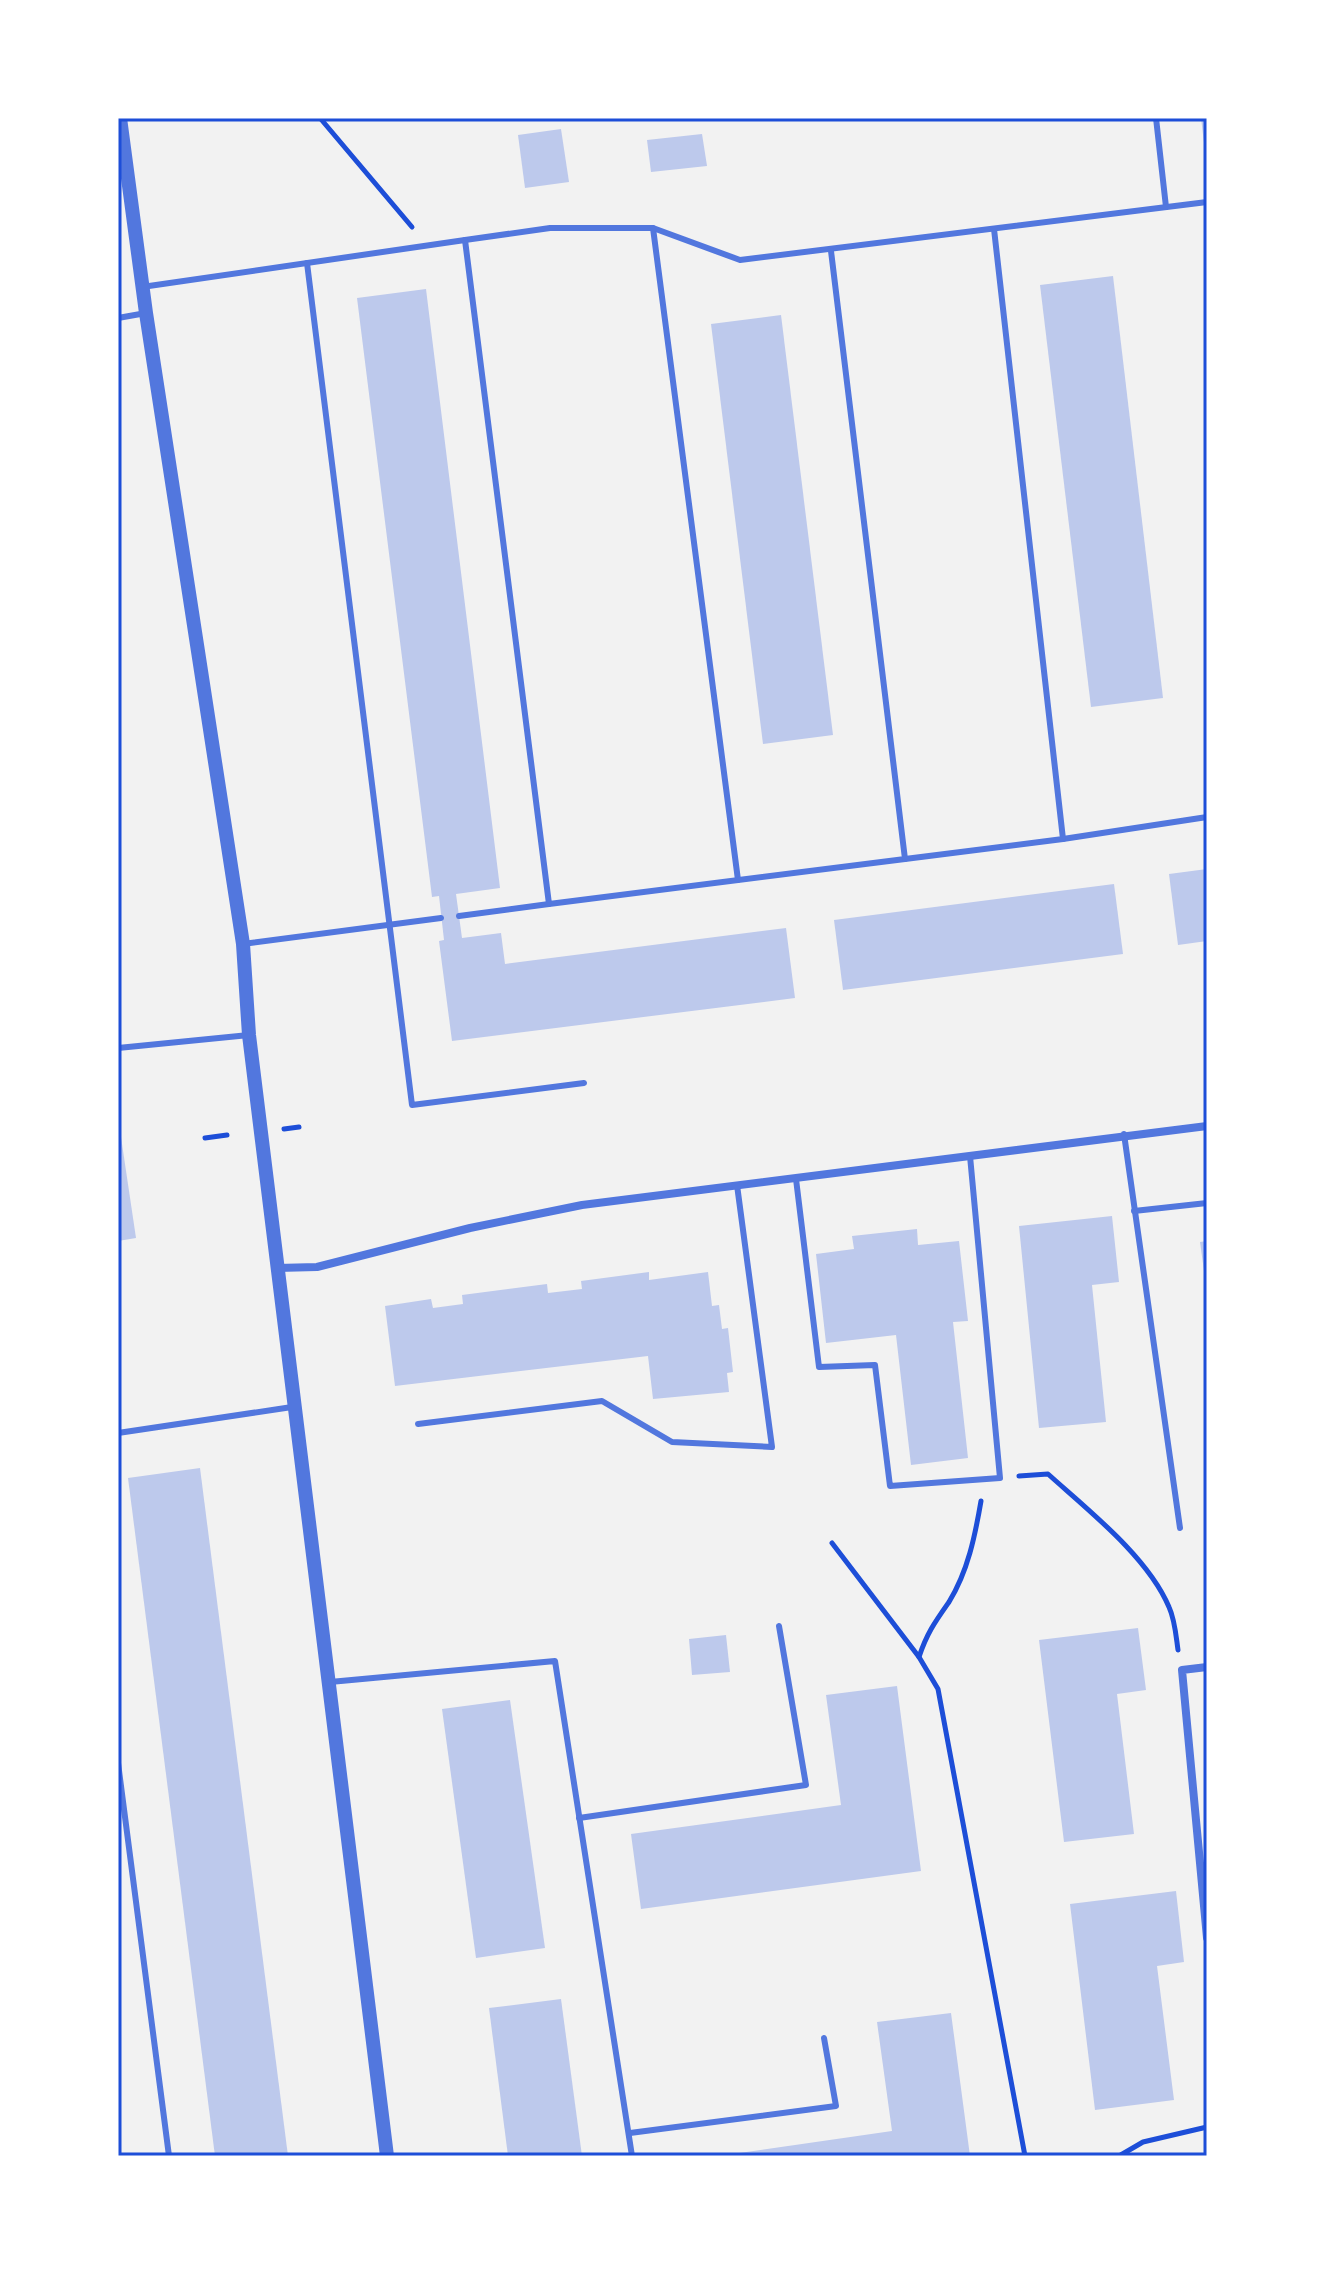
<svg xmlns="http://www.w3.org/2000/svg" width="1325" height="2274" font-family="'Alegreya Sans',sans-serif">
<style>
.building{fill:#bdc9ec}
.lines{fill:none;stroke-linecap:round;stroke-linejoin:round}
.path{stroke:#1d4ed8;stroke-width:5}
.service{stroke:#5277de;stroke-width:6}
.minor{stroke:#5277de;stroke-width:8}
.tertiary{stroke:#5277de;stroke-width:14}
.neatline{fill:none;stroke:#1d4ed8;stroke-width:3}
</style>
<rect width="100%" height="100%" fill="#f2f2f2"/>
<g class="building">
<polygon points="1201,118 1207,118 1207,151 1205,151"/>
<polygon points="561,129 569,182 525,188 518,135"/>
<polygon points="702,134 707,166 651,172 647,140"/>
<polygon points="1113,276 1163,698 1091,707 1040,285"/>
<polygon points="426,289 500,888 456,894 462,938 501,933 505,964 786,928 795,998 452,1041 439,941 444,940 439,896 432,897 357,298"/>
<polygon points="781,315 833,735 763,744 711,324"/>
<polygon points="1207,869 1207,941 1178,945 1169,874"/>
<polygon points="1114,884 1123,954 843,990 834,920"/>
<polygon points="118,1117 136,1238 118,1241"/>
<polygon points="1112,1216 1119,1282 1092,1285 1106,1422 1039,1428 1019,1226"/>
<polygon points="917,1229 918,1245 959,1241 968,1321 953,1322 968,1458 911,1465 896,1335 826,1343 816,1254 854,1249 852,1236"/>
<polygon points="1207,1241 1207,1278 1205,1278 1200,1242"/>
<polygon points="649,1272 649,1280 708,1272 712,1306 719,1305 722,1329 728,1328 733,1372 727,1373 729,1392 653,1399 648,1356 395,1386 385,1306 431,1299 433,1308 463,1304 462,1295 547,1284 548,1293 582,1289 581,1281"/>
<polygon points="200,1468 288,2156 215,2156 128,1478"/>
<polygon points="1138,1628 1146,1690 1117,1694 1134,1834 1064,1842 1039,1640"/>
<polygon points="726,1635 730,1672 692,1675 689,1639"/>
<polygon points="897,1686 921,1871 641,1909 631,1834 841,1805 826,1695"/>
<polygon points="510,1700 545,1948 476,1958 442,1709"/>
<polygon points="1176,1891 1184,1962 1157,1966 1174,2100 1095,2110 1070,1904"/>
<polygon points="561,1999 582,2156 508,2156 489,2008"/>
<polygon points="951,2013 970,2156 718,2156 892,2131 877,2022"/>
</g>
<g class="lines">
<g class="path">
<polyline points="320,118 412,227"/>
<polyline points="284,1129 299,1127"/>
<polyline points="205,1138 227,1135"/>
<path d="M1019,1476L1048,1474C1088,1510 1148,1557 1169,1607C1175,1620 1176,1636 1178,1650"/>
<polyline points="832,1543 919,1657 938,1689 1025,2156"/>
<path d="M919,1657C927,1633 935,1622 949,1602C968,1571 975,1536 981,1501"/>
<polyline points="1119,2156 1143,2142 1207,2127"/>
</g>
<g class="service">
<polyline points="1156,118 1166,207"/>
<polyline points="653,228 738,880"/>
<polyline points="465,240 550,228 653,228 740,260 1207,202"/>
<polyline points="307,263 412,1105 584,1083"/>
<polyline points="142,287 465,240 549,904 905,859 831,251"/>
<polyline points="118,318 146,313"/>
<polyline points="1063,839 1207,817"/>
<polyline points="905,859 1063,839 994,229"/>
<polyline points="459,916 549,904"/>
<polyline points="243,944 441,918"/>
<polyline points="118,1048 249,1035"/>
<polyline points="1124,1134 1180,1528"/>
<polyline points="796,1179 819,1367 875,1365 890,1486 1000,1478 970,1156"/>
<polyline points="1134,1211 1207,1203"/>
<polyline points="418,1424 602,1401 672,1442 772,1447 737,1185"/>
<polyline points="118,1433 292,1407"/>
<polyline points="330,1682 555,1661 632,2156"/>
<polyline points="118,1763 169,2156"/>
<polyline points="579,1818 806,1785 779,1626"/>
<polyline points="630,2133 836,2106 824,2038"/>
</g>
<g class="minor">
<polyline points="277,1268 317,1267 470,1228 582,1205 1207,1126"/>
<polyline points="1207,1667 1182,1670 1207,1938"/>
</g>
<polyline class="tertiary" points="120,118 146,313 243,944 249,1035 387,2156"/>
</g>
<rect width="1325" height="2274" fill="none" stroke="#ffffff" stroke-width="240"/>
<rect x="120" y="120" width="1085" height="2034" class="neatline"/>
</svg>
